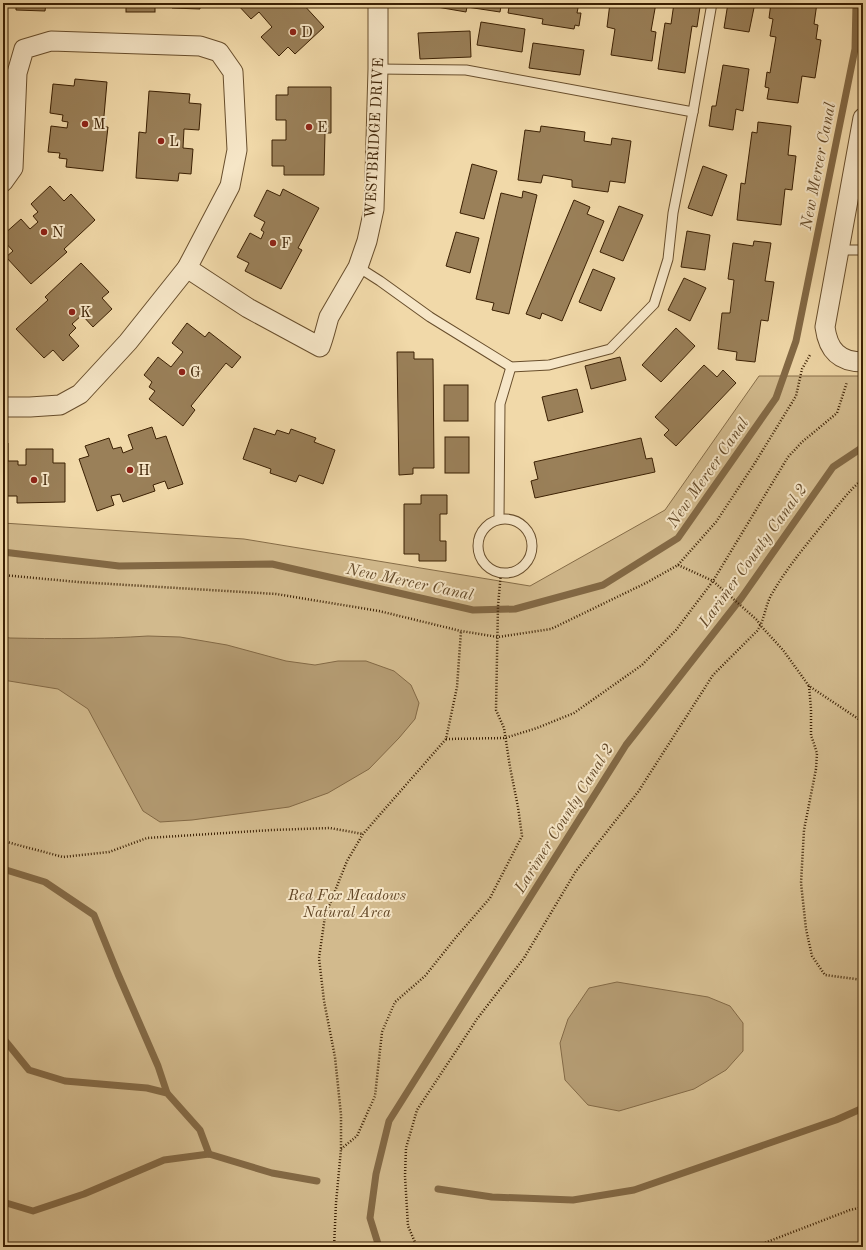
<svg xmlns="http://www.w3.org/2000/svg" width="866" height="1250" font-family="'Old Standard TT',serif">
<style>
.green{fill:#d2ba8d;stroke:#866d48}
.water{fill:#b39a71;stroke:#836945}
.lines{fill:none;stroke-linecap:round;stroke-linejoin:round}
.stream{stroke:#836945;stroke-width:7}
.building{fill:#9a8059;stroke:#3b2003}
.lane-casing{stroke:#684e2c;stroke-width:11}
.street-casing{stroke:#684e2c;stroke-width:21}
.path{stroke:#3b2003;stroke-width:2.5;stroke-dasharray:1 2;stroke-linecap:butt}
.lane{stroke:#f6e6c7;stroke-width:9}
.street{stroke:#f6e6c7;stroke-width:19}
.poi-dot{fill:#8f2418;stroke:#f6e6c7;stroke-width:1.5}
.labels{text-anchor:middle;stroke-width:4;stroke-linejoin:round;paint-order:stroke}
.poi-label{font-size:15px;fill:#3b2003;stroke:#f6e6c7;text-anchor:start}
.street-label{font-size:15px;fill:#3b2003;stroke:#f6e6c7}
.park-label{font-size:15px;font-style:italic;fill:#614626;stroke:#f6e6c7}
.water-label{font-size:16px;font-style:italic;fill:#654b2a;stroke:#f6e6c7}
</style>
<rect width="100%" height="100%" fill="#f1d9a9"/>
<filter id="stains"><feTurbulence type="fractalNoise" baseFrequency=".005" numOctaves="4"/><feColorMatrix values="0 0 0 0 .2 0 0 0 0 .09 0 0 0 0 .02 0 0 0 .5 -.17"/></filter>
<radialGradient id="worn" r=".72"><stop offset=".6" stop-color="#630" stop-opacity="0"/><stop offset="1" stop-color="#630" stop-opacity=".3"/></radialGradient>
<polygon class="green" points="759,376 863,376 863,1247 3,1247 3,523 244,539 530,586 665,510"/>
<g class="water">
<path d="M148,636L180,637L227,645L286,661L315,665L338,661H366L394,671L411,685L419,703L415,719L399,738L369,769L328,793L289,807L192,820L160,822L143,811L88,709L58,689L3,680V637L10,638C56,639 102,639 148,636Z"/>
<polygon points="617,982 708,997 730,1006 743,1023 743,1051 726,1070 694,1089 619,1111 588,1105 565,1080 560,1043 568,1019 589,988"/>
</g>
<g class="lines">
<g class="stream">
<polyline points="3,552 119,566 272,564 473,610 515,609 603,585 678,538 776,398 796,341 855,49 856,3"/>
<polyline points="3,869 45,882 94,915 118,974 158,1066 167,1093"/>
<polyline points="3,1038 29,1070 65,1081 147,1088 167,1093 200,1130 209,1154"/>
<polyline points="438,1189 492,1197 573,1200 634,1190 836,1120 863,1108"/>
<polyline points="3,1202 33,1211 84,1194 164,1160 209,1154 272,1173 317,1181"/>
<polyline points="379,1247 370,1218 376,1174 389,1121 626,745 742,597 833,467 863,447"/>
<polyline points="859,1247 863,1245"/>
</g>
</g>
<g class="building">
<polygon points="16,3 46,3 45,11 16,10"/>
<polygon points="62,3 90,3 90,7 62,6"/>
<rect x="126" y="3" width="29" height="9"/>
<polygon points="173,3 200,3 200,9 172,8"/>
<polygon points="236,3 302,3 324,27 295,54 288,47 279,56 261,37 272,27 259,12 251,19"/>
<polygon points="437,3 579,3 577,13 581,13 579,26 575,25 574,29 542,24 543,19 508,13 509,7 501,6 500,12 467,7 466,12 437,7"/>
<polygon points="610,3 656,3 651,31 656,32 652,61 611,55 615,29 607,27"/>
<polygon points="674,3 700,7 697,27 692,26 685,73 658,69 665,23 671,24"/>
<polygon points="728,3 755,3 749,32 724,28"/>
<polygon points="771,3 817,3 814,24 818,25 816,39 821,40 815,78 802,76 798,103 767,99 769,88 765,87 767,72 770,73 776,37 770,36 773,19 769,18"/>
<polygon points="481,22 525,29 522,52 477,45"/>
<polygon points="470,31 471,57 420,59 418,33"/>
<polygon points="533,43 584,50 580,75 529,68"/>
<polygon points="723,65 749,69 743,111 736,109 733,130 709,126 712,106 716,106"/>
<polygon points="75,79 107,82 103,127 108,127 103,171 66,167 67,159 59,158 60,153 48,152 51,126 67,128 68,122 62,121 63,115 50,113 53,84 74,86"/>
<polygon points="288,87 331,87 331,133 325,133 324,175 284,175 284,166 272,166 272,140 286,140 286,120 276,120 276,95 288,95"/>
<polygon points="149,91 190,94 189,103 201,104 199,130 184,129 183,148 193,149 191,174 179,173 178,181 136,178 139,132 146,133"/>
<polygon points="758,122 791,126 788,155 796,156 792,190 785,189 781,225 737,220 741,183 745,184 752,132 757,133"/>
<polygon points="541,126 585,132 584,141 611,145 612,138 631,141 625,183 610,181 608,192 572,187 572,180 543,175 541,183 518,180 525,130 540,132"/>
<polygon points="472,164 497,171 484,219 460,213"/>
<polygon points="703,166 727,175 712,216 688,208"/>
<polygon points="50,186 64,201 71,194 95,220 64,249 67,252 31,284 6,257 13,251 3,240 3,235 21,219 30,229 38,222 33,216 38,212 31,204"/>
<polygon points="283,189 319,208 298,248 302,250 281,289 245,271 249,263 237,257 250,233 261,239 264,232 261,230 265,222 254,216 267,190 280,196"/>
<polygon points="523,191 537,195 509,314 492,310 494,303 476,299 501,193 522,198"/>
<polygon points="574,200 590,207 587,214 604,221 562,321 542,313 540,319 526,314"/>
<polygon points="619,206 643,215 623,261 600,252"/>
<polygon points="687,231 710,235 705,270 681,267"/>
<polygon points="456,232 479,238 470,273 446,266"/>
<polygon points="754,241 771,243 765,281 774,282 768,321 761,320 755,362 736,360 737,352 718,349 722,313 730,313 734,280 728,279 733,243 753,246"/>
<polygon points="81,263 109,292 102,298 112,309 93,327 82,315 72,324 76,328 69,335 79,346 63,361 53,350 44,358 16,329 48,300 45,297"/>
<polygon points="593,269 615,278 601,311 579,302"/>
<polygon points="684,278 706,288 690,321 668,310"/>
<polygon points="187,323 205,337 209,332 241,357 232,368 226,363 191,406 195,410 183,426 149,399 155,391 149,387 152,382 144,375 158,357 171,367 183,352 172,343"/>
<polygon points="676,328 695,346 661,382 642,365"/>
<polygon points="397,352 414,352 414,359 433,359 434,468 413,468 413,474 399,475"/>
<polygon points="620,357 626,380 591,389 585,366"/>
<polygon points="704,365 717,377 723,370 736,383 676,446 664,435 669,430 655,417"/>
<rect x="444" y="385" width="24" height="36"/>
<polygon points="577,389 583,412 548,421 542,397"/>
<polygon points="152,427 156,439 166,436 183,484 168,489 165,481 153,485 155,491 123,502 120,494 111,496 114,505 97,511 79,459 89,456 85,446 109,438 113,449 121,447 123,453 133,449 128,435"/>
<polygon points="254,428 275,435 277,430 289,434 291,429 316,438 314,442 335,450 323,484 299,475 296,482 270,473 271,469 243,459"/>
<rect x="445" y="437" width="24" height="36"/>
<polygon points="641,438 646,459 652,458 655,472 535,498 531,481 538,479 534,462"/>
<polygon points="3,443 8,443 8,461 18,461 18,465 26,465 26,449 53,449 53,463 65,463 65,502 17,503 17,496 3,496"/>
<polygon points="421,495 447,495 447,514 440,514 440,541 446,541 446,561 419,561 419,554 404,554 404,504 421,504"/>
</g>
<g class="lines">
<g class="lane-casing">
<g id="lane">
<polyline points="378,69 466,70 693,112"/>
<polyline points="839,250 863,250"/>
<polyline points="358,267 380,281 430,317 511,367 549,365 610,349 654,304 668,259 673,213 693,112 712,3"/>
<polyline points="499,519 500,404 511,367"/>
<circle cx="505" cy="546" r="27"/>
</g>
</g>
<g class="street-casing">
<g id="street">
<path d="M863,118L825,327C828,350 839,362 863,362"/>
<polyline points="3,182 13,168 17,73 24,49 51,41 200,46 219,52 233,72 237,150 230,186 187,268 128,342 80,394 60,405 30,407 3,407"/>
<path d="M187,268L248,308L320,347C324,337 326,327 329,317L358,267L367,241L374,209L378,69V3"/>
</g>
</g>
<g class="path">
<polyline points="678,565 713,581 757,620 761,626 783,650 809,686 863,722"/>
<polyline points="3,575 78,582 276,594 379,611 461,631 498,637 551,629 646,583 678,565 716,522 753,466 796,396 802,369 810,355"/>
<polyline points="809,686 811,709 811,735 817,753 816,769 804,830 801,883 806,929 812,956 825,975 863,980"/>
<polyline points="446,739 505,738 537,728 574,713 642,665 676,630 713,581 788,457 802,442 837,413 847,382"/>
<polyline points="3,841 63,857 109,852 147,838 272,830 330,828 363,834"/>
<polyline points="341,1149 357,1136 375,1096 382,1032 395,1002 425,976 457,936 490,898 522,836 518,807 510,767 504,728 496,710 498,606 501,572"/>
<polyline points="334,1247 336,1203 341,1149 341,1115 335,1057 324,1001 319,958 325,916 347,861 363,834 446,739 457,687 461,631"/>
<path d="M417,1247L408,1226L405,1176L406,1148L417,1110L477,1019L524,958L576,871L638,792L713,675L757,631C765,620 765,604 773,592C788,566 808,543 826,520C838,506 849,490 863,479"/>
<polyline points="754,1247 850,1210 863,1207"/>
</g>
<use href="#lane" class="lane"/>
<use href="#street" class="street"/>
</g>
<g class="poi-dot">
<circle cx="293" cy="32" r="4"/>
<circle cx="85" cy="124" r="4"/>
<circle cx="309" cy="127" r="4"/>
<circle cx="161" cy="141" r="4"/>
<circle cx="44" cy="232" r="4"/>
<circle cx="273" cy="243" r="4"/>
<circle cx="72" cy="312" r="4"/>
<circle cx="182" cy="372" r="4"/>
<circle cx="130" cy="470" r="4"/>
<circle cx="34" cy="480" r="4"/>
</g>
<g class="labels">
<g class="poi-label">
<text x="301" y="37">D</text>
<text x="93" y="129">M</text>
<text x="317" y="132">E</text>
<text x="169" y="146">L</text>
<text x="52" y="237">N</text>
<text x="281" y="248">F</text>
<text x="80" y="317">K</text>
<text x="190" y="377">G</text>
<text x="138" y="475">H</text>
<text x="42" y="485">I</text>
</g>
<g class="street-label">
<text transform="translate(374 138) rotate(-87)" y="5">WESTBRIDGE DRIVE</text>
</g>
<g class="park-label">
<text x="347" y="900">Red Fox Meadows<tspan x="347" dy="17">Natural Area</tspan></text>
</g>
<g class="water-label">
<text transform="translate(817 166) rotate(-79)" y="6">New Mercer Canal</text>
<text transform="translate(707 472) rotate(-55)" y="6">New Mercer Canal</text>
<text transform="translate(752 555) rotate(-54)" y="6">Larimer County Canal 2</text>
<text transform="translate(410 581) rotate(12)" y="6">New Mercer Canal</text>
<text transform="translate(563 818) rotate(-58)" y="6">Larimer County Canal 2</text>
</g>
</g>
<rect width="866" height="1250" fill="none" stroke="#f1d9a9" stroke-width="16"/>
<rect x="4" y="4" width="858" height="1242" fill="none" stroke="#3b2003" stroke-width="2"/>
<rect x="8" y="8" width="850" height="1234" fill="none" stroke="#3b2003"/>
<rect width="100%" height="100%" filter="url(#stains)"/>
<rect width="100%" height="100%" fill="url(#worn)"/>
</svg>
